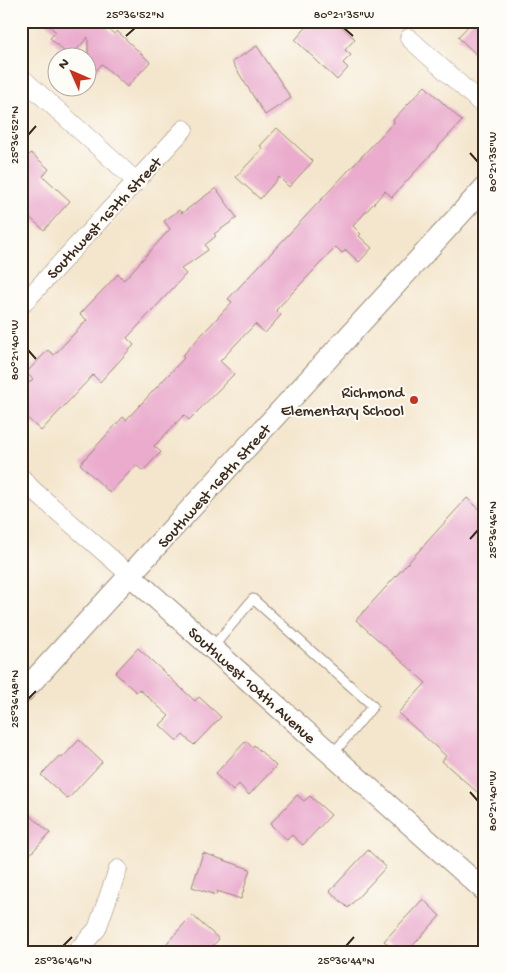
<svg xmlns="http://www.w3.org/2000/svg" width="506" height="973" font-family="'Gochi Hand',sans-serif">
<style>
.building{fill:#eaabcd}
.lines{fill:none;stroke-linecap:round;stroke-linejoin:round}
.service-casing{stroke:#988876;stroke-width:11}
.minor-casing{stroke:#988876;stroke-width:19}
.tertiary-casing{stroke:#988876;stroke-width:23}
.service{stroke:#fff;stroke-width:9}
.minor{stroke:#fff;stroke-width:18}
.tertiary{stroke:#fff;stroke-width:21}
.ticks{fill:none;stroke:#3b2a1e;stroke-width:2}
.poi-dot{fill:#c8321e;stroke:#fdfcf7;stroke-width:2}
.labels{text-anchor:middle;stroke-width:4;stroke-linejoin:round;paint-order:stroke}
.street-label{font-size:16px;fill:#3b2a1e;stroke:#fdfcf7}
.poi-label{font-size:16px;fill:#3b2a1e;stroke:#fdfcf7;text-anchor:end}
.neatline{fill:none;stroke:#3b2a1e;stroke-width:2}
.ticks-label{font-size:12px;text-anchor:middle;fill:#3b2a1e}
</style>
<rect width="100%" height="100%" fill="#fdfcf7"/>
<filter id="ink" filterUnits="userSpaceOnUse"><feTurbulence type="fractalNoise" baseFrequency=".02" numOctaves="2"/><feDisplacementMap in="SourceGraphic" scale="10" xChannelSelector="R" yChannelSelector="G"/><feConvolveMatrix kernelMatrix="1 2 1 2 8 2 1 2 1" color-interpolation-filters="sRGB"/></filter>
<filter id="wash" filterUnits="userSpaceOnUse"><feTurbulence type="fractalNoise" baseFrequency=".0096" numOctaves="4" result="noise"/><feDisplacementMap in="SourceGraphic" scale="20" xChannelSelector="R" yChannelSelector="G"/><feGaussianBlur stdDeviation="1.12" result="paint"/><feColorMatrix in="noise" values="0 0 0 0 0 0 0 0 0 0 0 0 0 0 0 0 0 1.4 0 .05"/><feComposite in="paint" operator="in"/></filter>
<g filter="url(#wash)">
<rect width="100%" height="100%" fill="#f4e6cd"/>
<g id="blocks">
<g class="building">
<polygon points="44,21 102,21 101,22 114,34 117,31 150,62 127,87 102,64 88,79 88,37 70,57 50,38 56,32"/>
<polygon points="312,21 336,21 355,39 345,50 351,55 343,63 348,68 337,80 295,40"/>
<polygon points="473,21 485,21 485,63 458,37"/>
<polygon points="257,46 291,98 265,115 232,62"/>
<polygon points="425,86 462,121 392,197 385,191 353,226 361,234 359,236 372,248 359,262 346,250 342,253 336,247 276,310 281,315 265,333 255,324 220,361 234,374 189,420 184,415 154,446 161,452 143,471 136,465 110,493 80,464 123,417 126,420 184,358 182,356 232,302 228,299 394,122 393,120"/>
<polygon points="277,128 313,161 289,187 279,177 260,199 236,177 263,148 260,146"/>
<polygon points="31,153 49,169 43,176 70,201 44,230 21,210 21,164"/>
<polygon points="216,188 237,218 214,234 216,236 205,245 208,250 181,269 186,274 127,338 134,345 100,382 93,375 41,431 21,412 21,391 33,379 26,373 48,350 54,355 87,320 80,314 98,295 118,274 124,280 170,229 164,221 179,210 182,213"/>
<polygon points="467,498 485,514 485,799 442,761 446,756 398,713 426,683 356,620"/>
<polygon points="138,648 195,701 199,697 221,717 194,745 183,735 177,741 160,725 169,716 139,689 136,692 115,673"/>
<polygon points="79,740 102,762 68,799 41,775 59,756 62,758"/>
<polygon points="246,741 252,747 254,745 276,766 249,795 239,784 233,791 215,774"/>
<polygon points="297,795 304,801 310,796 331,815 303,845 292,835 287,840 270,824"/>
<polygon points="21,807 50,833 21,864"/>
<polygon points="368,850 386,867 348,908 330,891"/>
<polygon points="203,853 250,869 241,899 217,891 216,895 192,887"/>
<polygon points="423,899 440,916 407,952 396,952 384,941"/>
<polygon points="192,915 219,939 207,952 159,952"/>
</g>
</g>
</g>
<g filter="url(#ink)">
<use href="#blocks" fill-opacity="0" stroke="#988876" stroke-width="1"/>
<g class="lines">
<g class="service-casing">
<polyline id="service" points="212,648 253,599 373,706 332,755"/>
</g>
<g class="minor-casing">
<g id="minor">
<polyline points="409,38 485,107"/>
<polyline points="21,77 137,182"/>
<polyline points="21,306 184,129"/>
<polyline points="21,477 33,490 130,575"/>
<polyline points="76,952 97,929 118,869"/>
</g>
</g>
<g class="tertiary-casing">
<g id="tertiary">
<polyline points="130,575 485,891"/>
<polyline points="21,694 485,187"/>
</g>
</g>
<use href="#service" class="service"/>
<use href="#minor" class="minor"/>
<use href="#tertiary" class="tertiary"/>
</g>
</g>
<path class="ticks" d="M344,28L353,36M126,36L135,28M28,135L36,126M470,153L478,162M28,350L36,359M470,539L478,530M28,699L36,691M470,792L478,801M63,946L72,937M346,946L354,937"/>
<circle class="poi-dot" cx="414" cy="400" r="5"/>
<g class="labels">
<g class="street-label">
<text transform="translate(103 217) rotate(-47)" y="6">Southwest 167th Street</text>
<text transform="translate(213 485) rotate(-48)" y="6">Southwest 168th Street</text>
<text transform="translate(253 684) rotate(42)" y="6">Southwest 104th Avenue</text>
</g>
<g class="poi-label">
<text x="404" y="397">Richmond<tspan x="404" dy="18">Elementary School</tspan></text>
</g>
</g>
<rect width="506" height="973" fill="none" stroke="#fdfcf7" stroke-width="55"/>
<g transform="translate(72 72) rotate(315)"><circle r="24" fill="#fdfcf7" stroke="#afa8a0"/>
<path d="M0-4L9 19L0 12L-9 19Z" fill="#c8321e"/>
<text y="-8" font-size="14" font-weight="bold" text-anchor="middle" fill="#3b2a1e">N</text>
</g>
<rect x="28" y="28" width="450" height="918" class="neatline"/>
<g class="ticks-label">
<text x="135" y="18">25°36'52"N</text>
<text x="344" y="18">80°21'35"W</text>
<text transform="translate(14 135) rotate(-90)" y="4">25°36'52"N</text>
<text transform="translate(492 162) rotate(-90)" y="4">80°21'35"W</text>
<text transform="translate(14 350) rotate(-90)" y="4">80°21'40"W</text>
<text transform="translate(492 530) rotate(-90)" y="4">25°36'46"N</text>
<text transform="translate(14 699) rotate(-90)" y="4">25°36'48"N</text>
<text transform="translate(492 801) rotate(-90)" y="4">80°21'40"W</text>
<text x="63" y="964">25°36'46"N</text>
<text x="346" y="964">25°36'44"N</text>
</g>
</svg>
